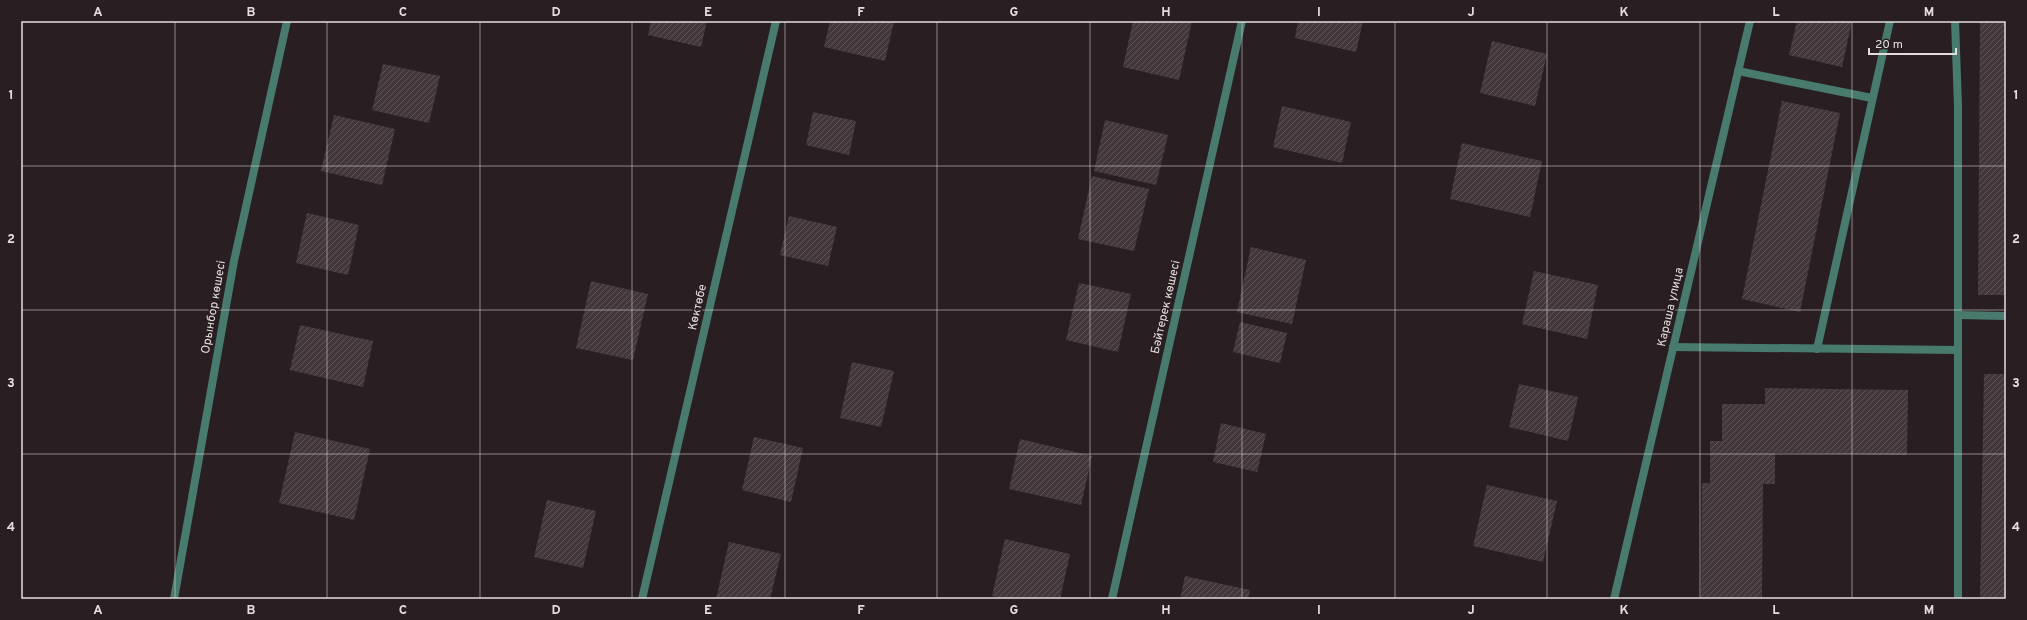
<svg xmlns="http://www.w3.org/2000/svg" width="2027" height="620" font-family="Overpass,sans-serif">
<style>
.building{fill:url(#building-hatch)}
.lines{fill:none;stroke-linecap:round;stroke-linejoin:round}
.service{stroke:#487a6e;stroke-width:8}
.minor{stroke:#487a6e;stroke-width:8}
.grid{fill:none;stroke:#e4dddf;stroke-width:1;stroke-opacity:0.55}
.labels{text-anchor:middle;stroke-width:3.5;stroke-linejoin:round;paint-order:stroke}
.street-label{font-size:12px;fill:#e4dddf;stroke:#291f22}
.neatline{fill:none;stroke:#e4dddf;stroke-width:1.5}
.grid-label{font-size:13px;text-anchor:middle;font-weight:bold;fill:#e4dddf}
</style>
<defs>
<pattern id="building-hatch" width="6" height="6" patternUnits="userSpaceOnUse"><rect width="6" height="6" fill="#43373b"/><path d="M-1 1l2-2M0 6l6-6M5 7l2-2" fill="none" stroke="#5e5457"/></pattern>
</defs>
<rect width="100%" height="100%" fill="#291f22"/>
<g class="building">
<polygon points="651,21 707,21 701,47 648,35"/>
<polygon points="830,21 894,21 885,61 824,47"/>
<polygon points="1133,21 1192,21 1179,80 1123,67"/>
<polygon points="1298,21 1363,21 1356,52 1295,38"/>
<polygon points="1797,21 1852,21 1842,67 1789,55"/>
<polygon points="1980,21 2006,21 2006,295 1978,295"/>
<polygon points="1492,41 1547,54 1535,106 1480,93"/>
<polygon points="383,64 440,76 429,123 372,110"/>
<polygon points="1782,101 1840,113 1800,312 1742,299"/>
<polygon points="1282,106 1351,122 1342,163 1273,147"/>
<polygon points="813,112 856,121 849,155 806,145"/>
<polygon points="334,115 395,129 382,185 321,171"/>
<polygon points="1105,120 1168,135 1156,185 1094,171"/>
<polygon points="1462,143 1542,161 1530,217 1450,199"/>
<polygon points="1092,176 1149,189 1134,251 1078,239"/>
<polygon points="307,213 359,225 348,275 296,263"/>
<polygon points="789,216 837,227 828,266 780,255"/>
<polygon points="1251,247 1306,260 1292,324 1237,312"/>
<polygon points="1534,271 1598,285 1587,339 1522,324"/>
<polygon points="591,281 648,294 633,360 576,348"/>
<polygon points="1079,283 1131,294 1118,352 1066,340"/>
<polygon points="1240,322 1287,333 1280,363 1233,352"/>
<polygon points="300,325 373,341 363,387 290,370"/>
<polygon points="852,362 894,371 881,427 840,418"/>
<polygon points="1984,374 2006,374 2006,599 1980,599"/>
<polygon points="1519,384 1578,397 1568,441 1509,427"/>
<polygon points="1765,388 1908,390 1907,455 1775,453 1775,484 1763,484 1762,599 1701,599 1702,483 1710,483 1710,441 1722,441 1722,404 1765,404"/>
<polygon points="1221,423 1266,434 1257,472 1213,462"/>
<polygon points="295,432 370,449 354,520 279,503"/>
<polygon points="754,437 803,448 791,502 742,490"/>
<polygon points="1020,439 1092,456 1081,505 1009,489"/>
<polygon points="1487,485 1557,501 1543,562 1473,546"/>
<polygon points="547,500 596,511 583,568 534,557"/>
<polygon points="1005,539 1070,554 1060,599 1005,599 992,596"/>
<polygon points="729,542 781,554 770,599 716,599"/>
<polygon points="1185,576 1250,590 1248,599 1180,599"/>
</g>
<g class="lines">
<g class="service">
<polyline points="1955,21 1958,106 1958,599"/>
<polyline points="1738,71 1872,98"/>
<polyline points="1958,315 2006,316"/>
<polyline points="1673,347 1958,350"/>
<polyline points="1817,349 1890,21"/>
</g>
<g class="minor">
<polyline points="174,599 234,261 287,21"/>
<polyline points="642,599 776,21"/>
<polyline points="1112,599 1242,21"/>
<polyline points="1614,599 1750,21"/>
</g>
</g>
<path class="grid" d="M175,21V599M327,21V599M480,21V599M632,21V599M785,21V599M937,21V599M1090,21V599M1242,21V599M1395,21V599M1547,21V599M1700,21V599M1852,21V599M21,166H2006M21,310H2006M21,454H2006"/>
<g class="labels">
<g class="street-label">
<text transform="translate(213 307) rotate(-80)" y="4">Орынбор көшесі</text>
<text transform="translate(697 307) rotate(-77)" y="4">Көктөбе</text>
<text transform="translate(1165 307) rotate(-77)" y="4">Бәйтерек көшесі</text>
<text transform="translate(1670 307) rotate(-77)" y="4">Караша улица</text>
</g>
</g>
<rect width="2027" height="620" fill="none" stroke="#291f22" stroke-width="44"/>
<path d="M1869 48v6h87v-6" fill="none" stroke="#e4dddf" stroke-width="2"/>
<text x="1875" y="48" font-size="12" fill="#e4dddf" stroke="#291f22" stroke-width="3" paint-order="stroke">20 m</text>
<rect x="22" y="22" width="1983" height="576" class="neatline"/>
<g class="grid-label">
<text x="98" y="16">A</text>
<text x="251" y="16">B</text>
<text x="403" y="16">C</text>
<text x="556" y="16">D</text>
<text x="708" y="16">E</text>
<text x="861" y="16">F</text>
<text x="1014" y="16">G</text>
<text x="1166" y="16">H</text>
<text x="1319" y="16">I</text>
<text x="1471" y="16">J</text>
<text x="1624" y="16">K</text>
<text x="1776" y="16">L</text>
<text x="1929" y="16">M</text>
<text x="11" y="99">1</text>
<text x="2016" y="99">1</text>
<text x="11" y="243">2</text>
<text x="2016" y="243">2</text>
<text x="11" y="387">3</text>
<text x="2016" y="387">3</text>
<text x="11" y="531">4</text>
<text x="2016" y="531">4</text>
<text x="98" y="614">A</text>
<text x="251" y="614">B</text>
<text x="403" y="614">C</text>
<text x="556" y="614">D</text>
<text x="708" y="614">E</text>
<text x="861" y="614">F</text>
<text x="1014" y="614">G</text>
<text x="1166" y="614">H</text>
<text x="1319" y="614">I</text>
<text x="1471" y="614">J</text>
<text x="1624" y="614">K</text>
<text x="1776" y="614">L</text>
<text x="1929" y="614">M</text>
</g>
</svg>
